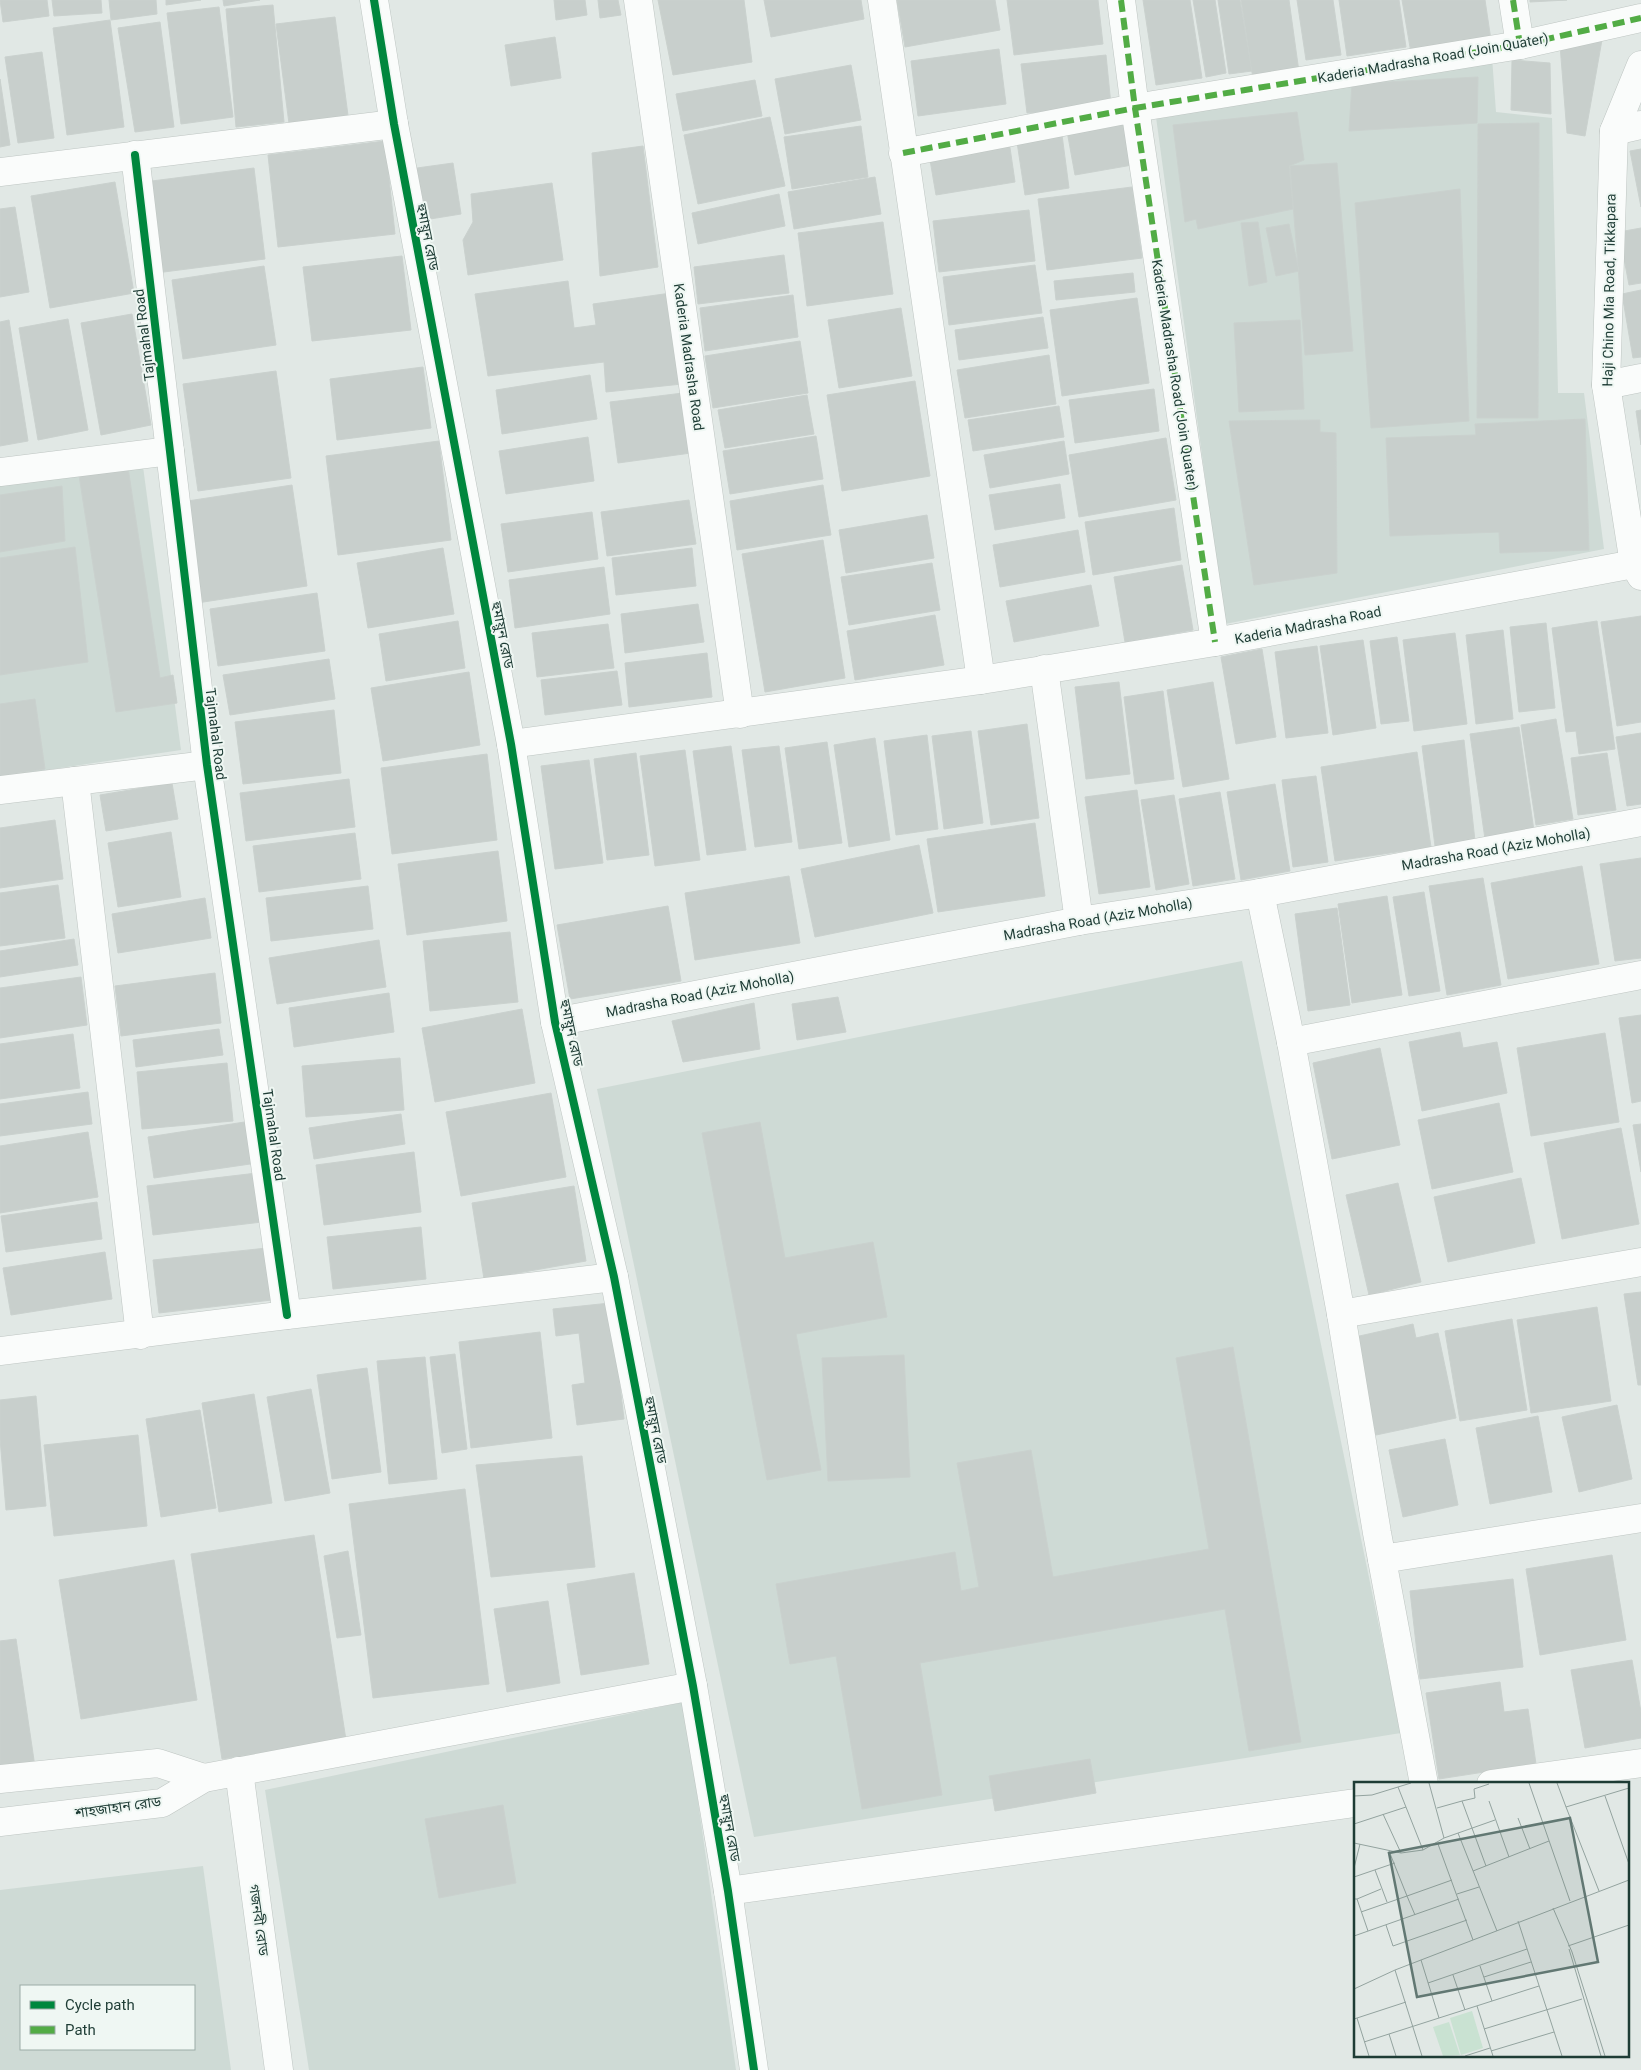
<svg xmlns="http://www.w3.org/2000/svg" width="1641" height="2070" font-family="Roboto,'Noto Sans Bengali',sans-serif">
<style>
.built{fill:#cedad5;fill-rule:evenodd}
.building{fill:#c8cfcc;stroke:#cad1ce}
.lines{fill:none;stroke-linecap:round;stroke-linejoin:round}
.minor-casing{stroke:#bec5c2;stroke-width:29}
.minor{stroke:#fafcfb;stroke-width:28}
.quiet{stroke:#52ac45;stroke-width:6;stroke-dasharray:12 6;stroke-linecap:butt}
.cycleway-casing{stroke:#eff7f3;stroke-width:11}
.cycleway{stroke:#00873e;stroke-width:8}
.labels{text-anchor:middle;stroke-width:4;stroke-linejoin:round;paint-order:stroke}
.street-label{font-size:14px;fill:#1e3c35;stroke:#eff7f3}
.inset-road{fill:none;stroke:#93a39f;stroke-width:1}
.view{fill:#627873;fill-opacity:0.15;stroke:#627873;stroke-width:2.5}
.inset-edge{fill:none;stroke:#1e3c35;stroke-width:2.5}
</style>
<rect width="100%" height="100%" fill="#e1e8e5"/>
<g class="built">
<polygon points="1492,57 1496,112 1552,118 1558,393 1584,393 1604,549 1225,624 1156,117"/>
<polygon points="142,459 181,750 0,777 0,483"/>
<polygon points="1242,961 1401,1733 754,1837 597,1089"/>
<polygon points="684,1702 736,2070 309,2070 265,1790"/>
<path d="M203,1866L231,2070H0V1890ZM21,1986H194V2049H21Z"/>
</g>
<g class="building">
<polygon points="0,0 47,0 49,16 3,22"/>
<polygon points="52,0 101,0 102,13 54,16"/>
<polygon points="109,0 156,0 157,14 111,20"/>
<polygon points="166,0 201,0 166,5"/>
<polygon points="223,0 260,0 224,6"/>
<polygon points="554,0 585,0 587,15 556,20"/>
<polygon points="598,0 618,0 621,15 600,18"/>
<polygon points="658,0 744,0 752,62 673,75"/>
<polygon points="764,0 861,0 864,19 771,37"/>
<polygon points="897,0 995,0 1000,30 905,47"/>
<polygon points="1007,0 1098,0 1103,44 1014,55"/>
<polygon points="1143,0 1190,0 1202,78 1156,85"/>
<polygon points="1193,0 1215,0 1226,73 1206,77"/>
<polygon points="1218,0 1240,0 1252,71 1229,74"/>
<polygon points="1241,0 1289,0 1299,72 1253,79"/>
<polygon points="1297,0 1333,0 1341,55 1306,60"/>
<polygon points="1339,0 1399,0 1406,47 1347,56"/>
<polygon points="1402,0 1485,0 1491,40 1411,53"/>
<polygon points="1530,0 1567,0 1530,2"/>
<polygon points="273,5 284,122 236,127 226,9"/>
<polygon points="219,7 233,117 181,124 167,13"/>
<polygon points="335,17 349,123 290,131 276,24"/>
<polygon points="110,20 124,127 67,135 53,28"/>
<polygon points="160,22 174,127 135,132 118,28"/>
<polygon points="1603,34 1585,136 1567,133 1560,45"/>
<polygon points="555,37 561,78 511,86 505,45"/>
<polygon points="999,49 1006,104 918,116 911,61"/>
<polygon points="42,52 54,138 18,143 5,57"/>
<polygon points="1106,55 1111,105 1027,113 1021,64"/>
<polygon points="1512,60 1550,63 1551,114 1511,110"/>
<polygon points="851,65 861,120 785,134 775,79"/>
<polygon points="1478,77 1477,123 1349,131 1352,84"/>
<polygon points="0,79 10,145 0,147"/>
<polygon points="755,80 762,116 683,131 676,94"/>
<polygon points="1297,112 1304,160 1289,166 1293,209 1198,229 1196,219 1185,222 1173,125"/>
<polygon points="770,117 785,186 698,204 684,135"/>
<polygon points="1130,119 1138,164 1075,175 1067,131"/>
<polygon points="1539,123 1538,418 1477,418 1478,124"/>
<polygon points="861,126 868,177 792,189 784,137"/>
<polygon points="1062,135 1069,188 1025,195 1017,142"/>
<polygon points="385,141 395,234 278,247 268,155"/>
<polygon points="1009,141 1015,182 936,195 929,154"/>
<polygon points="643,146 658,267 600,276 592,153"/>
<polygon points="1641,149 1641,207 1630,151"/>
<polygon points="453,163 461,214 424,220 417,168"/>
<polygon points="1337,163 1353,351 1305,355 1290,166"/>
<polygon points="254,168 265,259 156,273 144,182"/>
<polygon points="875,177 881,214 794,229 788,192"/>
<polygon points="115,182 134,293 50,308 31,196"/>
<polygon points="552,183 563,260 468,275 463,240 473,222 471,194"/>
<polygon points="1132,187 1142,258 1047,270 1038,199"/>
<polygon points="1460,189 1469,421 1371,428 1355,203"/>
<polygon points="779,194 785,226 698,244 692,213"/>
<polygon points="15,207 29,292 0,297 0,209"/>
<polygon points="1029,210 1035,261 939,272 933,221"/>
<polygon points="883,222 893,294 807,306 798,233"/>
<polygon points="1258,222 1267,282 1249,286 1241,223"/>
<polygon points="1289,224 1299,271 1276,276 1266,228"/>
<polygon points="1641,228 1641,283 1629,285 1619,232"/>
<polygon points="784,255 789,293 698,304 694,267"/>
<polygon points="402,256 411,330 312,341 303,267"/>
<polygon points="1035,265 1042,313 949,325 943,277"/>
<polygon points="264,266 276,345 183,359 172,280"/>
<polygon points="1133,273 1135,292 1056,300 1054,281"/>
<polygon points="568,281 574,328 596,325 593,304 671,293 682,384 606,392 604,362 488,376 475,294"/>
<polygon points="1641,290 1641,357 1633,358 1622,294"/>
<polygon points="793,295 798,337 705,351 700,308"/>
<polygon points="1137,298 1149,383 1062,396 1050,310"/>
<polygon points="901,308 912,376 839,388 828,320"/>
<polygon points="132,314 151,425 101,435 81,323"/>
<polygon points="1043,317 1048,348 959,360 955,330"/>
<polygon points="68,319 88,430 38,440 19,328"/>
<polygon points="9,320 28,441 0,446 0,322"/>
<polygon points="1300,320 1304,409 1239,412 1234,323"/>
<polygon points="800,341 808,393 713,408 705,356"/>
<polygon points="1049,355 1056,404 965,418 957,370"/>
<polygon points="423,367 431,428 337,440 330,379"/>
<polygon points="276,371 291,478 198,491 183,384"/>
<polygon points="590,375 597,419 502,434 496,390"/>
<polygon points="915,381 930,476 842,491 827,395"/>
<polygon points="1154,389 1159,431 1075,443 1069,400"/>
<polygon points="683,393 691,453 618,463 610,402"/>
<polygon points="807,395 814,434 725,448 718,410"/>
<polygon points="1059,406 1064,437 973,451 968,420"/>
<polygon points="1641,410 1641,445 1636,411"/>
<polygon points="1585,419 1589,550 1500,553 1499,532 1390,536 1386,438 1476,435 1475,424"/>
<polygon points="1320,420 1320,432 1336,433 1337,573 1254,585 1229,421"/>
<polygon points="816,436 823,479 730,494 723,451"/>
<polygon points="588,437 594,481 506,494 499,451"/>
<polygon points="1166,438 1176,500 1079,517 1069,455"/>
<polygon points="439,441 451,540 338,555 326,456"/>
<polygon points="1064,441 1069,474 990,488 984,455"/>
<polygon points="127,461 160,678 173,675 177,703 116,712 78,469"/>
<polygon points="1060,484 1065,518 995,530 989,495"/>
<polygon points="292,485 307,586 197,603 181,502"/>
<polygon points="823,485 831,535 737,550 730,501"/>
<polygon points="62,486 65,541 0,552 0,495"/>
<polygon points="689,500 696,544 607,556 601,512"/>
<polygon points="1174,508 1181,560 1093,575 1085,522"/>
<polygon points="592,512 598,559 508,572 501,524"/>
<polygon points="927,515 934,558 846,573 839,530"/>
<polygon points="1078,530 1085,572 1000,587 993,545"/>
<polygon points="823,540 845,678 765,692 742,554"/>
<polygon points="75,547 88,662 0,675 0,558"/>
<polygon points="443,548 454,614 368,628 357,563"/>
<polygon points="692,548 696,586 616,595 612,558"/>
<polygon points="932,563 940,610 849,625 841,577"/>
<polygon points="1182,565 1193,630 1125,642 1114,577"/>
<polygon points="604,567 610,614 515,628 509,580"/>
<polygon points="1091,585 1099,626 1014,642 1006,601"/>
<polygon points="317,593 325,651 218,666 210,609"/>
<polygon points="698,604 704,642 625,653 621,614"/>
<polygon points="935,615 944,665 855,680 847,631"/>
<polygon points="1641,616 1641,722 1617,726 1601,622"/>
<polygon points="458,621 465,668 386,681 379,634"/>
<polygon points="1597,621 1615,749 1579,754 1576,731 1566,732 1552,628"/>
<polygon points="1546,623 1555,708 1519,712 1510,627"/>
<polygon points="608,624 614,668 537,677 532,633"/>
<polygon points="1503,630 1513,719 1476,724 1466,635"/>
<polygon points="1455,633 1467,724 1414,731 1403,640"/>
<polygon points="1397,637 1409,721 1381,724 1370,641"/>
<polygon points="1363,640 1376,728 1333,735 1320,646"/>
<polygon points="1317,646 1328,733 1286,738 1275,652"/>
<polygon points="1262,649 1276,737 1236,744 1221,657"/>
<polygon points="707,653 712,697 629,707 625,663"/>
<polygon points="329,659 335,699 230,715 223,675"/>
<polygon points="617,671 622,705 545,715 541,680"/>
<polygon points="469,672 480,745 383,761 371,688"/>
<polygon points="1119,682 1130,774 1086,779 1075,687"/>
<polygon points="1213,682 1229,779 1183,787 1167,690"/>
<polygon points="1163,691 1174,779 1135,784 1124,697"/>
<polygon points="35,699 45,769 0,776 0,704"/>
<polygon points="334,710 341,773 243,784 235,722"/>
<polygon points="1556,719 1573,819 1536,825 1521,725"/>
<polygon points="1027,724 1039,818 991,825 978,731"/>
<polygon points="1519,727 1534,831 1485,839 1470,734"/>
<polygon points="971,731 983,823 944,829 932,736"/>
<polygon points="1641,733 1641,804 1627,806 1616,737"/>
<polygon points="927,735 938,829 896,835 884,741"/>
<polygon points="875,738 890,840 849,847 834,745"/>
<polygon points="1464,740 1475,841 1435,846 1422,746"/>
<polygon points="827,742 842,843 799,849 785,748"/>
<polygon points="731,746 746,850 707,855 693,751"/>
<polygon points="779,746 792,842 755,847 742,750"/>
<polygon points="685,750 700,860 655,866 640,756"/>
<polygon points="1417,752 1431,847 1335,861 1321,767"/>
<polygon points="636,753 649,855 607,860 594,759"/>
<polygon points="1607,753 1616,810 1578,815 1571,758"/>
<polygon points="487,754 497,840 392,854 381,768"/>
<polygon points="589,760 603,863 555,869 541,766"/>
<polygon points="1316,776 1328,862 1293,867 1282,780"/>
<polygon points="349,779 355,827 246,841 240,793"/>
<polygon points="172,783 178,819 106,831 100,795"/>
<polygon points="1275,784 1290,871 1241,880 1227,792"/>
<polygon points="1137,790 1150,887 1099,894 1085,797"/>
<polygon points="1220,792 1235,879 1193,886 1179,799"/>
<polygon points="1174,795 1189,884 1156,890 1141,800"/>
<polygon points="55,820 63,879 0,888 0,828"/>
<polygon points="1035,823 1045,896 938,912 927,839"/>
<polygon points="171,832 181,897 118,907 108,843"/>
<polygon points="355,833 361,879 259,892 253,846"/>
<polygon points="919,845 933,913 815,937 801,869"/>
<polygon points="498,851 507,921 407,935 398,864"/>
<polygon points="1641,858 1641,958 1615,961 1600,864"/>
<polygon points="1582,866 1599,964 1508,979 1491,883"/>
<polygon points="789,876 800,943 695,960 685,893"/>
<polygon points="1483,878 1501,985 1447,995 1429,886"/>
<polygon points="58,885 65,938 0,946 0,893"/>
<polygon points="368,886 373,929 271,941 266,898"/>
<polygon points="1424,892 1440,991 1409,996 1393,897"/>
<polygon points="1387,896 1402,995 1352,1003 1338,904"/>
<polygon points="205,898 211,938 118,953 112,914"/>
<polygon points="668,906 681,981 570,999 557,925"/>
<polygon points="1337,908 1350,1005 1308,1011 1295,914"/>
<polygon points="510,932 518,1002 430,1011 423,941"/>
<polygon points="74,939 78,965 0,977 0,951"/>
<polygon points="379,940 386,987 277,1004 269,958"/>
<polygon points="215,973 221,1023 121,1036 115,986"/>
<polygon points="81,977 87,1025 0,1038 0,988"/>
<polygon points="389,993 394,1032 294,1047 289,1008"/>
<polygon points="838,997 846,1032 797,1040 792,1004"/>
<polygon points="754,1003 760,1049 683,1062 672,1021"/>
<polygon points="522,1009 535,1083 435,1102 422,1028"/>
<polygon points="1641,1015 1641,1101 1632,1103 1619,1018"/>
<polygon points="219,1029 223,1055 136,1067 133,1040"/>
<polygon points="1460,1032 1463,1048 1497,1042 1507,1093 1422,1111 1409,1042"/>
<polygon points="1605,1033 1619,1122 1531,1136 1517,1048"/>
<polygon points="73,1034 80,1088 0,1099 0,1044"/>
<polygon points="1380,1048 1400,1145 1332,1159 1313,1063"/>
<polygon points="400,1058 404,1110 306,1117 302,1066"/>
<polygon points="227,1063 233,1121 142,1129 137,1072"/>
<polygon points="88,1092 92,1124 0,1136 0,1104"/>
<polygon points="551,1093 566,1177 461,1196 446,1112"/>
<polygon points="1499,1103 1513,1172 1432,1189 1418,1120"/>
<polygon points="401,1114 405,1144 314,1159 309,1128"/>
<polygon points="251,1121 257,1163 154,1178 148,1137"/>
<polygon points="760,1122 785,1258 873,1242 887,1317 796,1334 821,1470 767,1480 702,1133"/>
<polygon points="1641,1124 1641,1172 1633,1125"/>
<polygon points="1621,1128 1639,1224 1562,1239 1544,1143"/>
<polygon points="88,1132 98,1197 0,1213 0,1146"/>
<polygon points="414,1152 421,1212 324,1225 316,1165"/>
<polygon points="257,1173 262,1222 153,1235 147,1186"/>
<polygon points="1521,1178 1535,1243 1448,1262 1434,1197"/>
<polygon points="1398,1183 1421,1282 1369,1295 1346,1195"/>
<polygon points="574,1186 586,1261 484,1279 472,1203"/>
<polygon points="97,1202 102,1239 6,1252 1,1216"/>
<polygon points="421,1227 426,1279 333,1289 327,1237"/>
<polygon points="267,1248 272,1300 159,1313 153,1260"/>
<polygon points="105,1252 112,1299 11,1315 3,1268"/>
<polygon points="1641,1292 1641,1385 1638,1385 1624,1294"/>
<polygon points="610,1303 624,1419 577,1425 572,1385 585,1383 579,1333 556,1336 553,1309"/>
<polygon points="1597,1307 1611,1401 1531,1413 1517,1320"/>
<polygon points="1512,1319 1527,1410 1460,1421 1445,1331"/>
<polygon points="1413,1324 1416,1338 1438,1333 1456,1418 1376,1435 1355,1337"/>
<polygon points="540,1332 552,1438 471,1448 459,1342"/>
<polygon points="1233,1347 1301,1742 1249,1751 1225,1609 920,1663 942,1795 862,1809 836,1656 790,1664 776,1584 955,1552 961,1591 979,1587 957,1463 1031,1450 1053,1577 1209,1549 1176,1358"/>
<polygon points="455,1354 467,1449 442,1453 430,1357"/>
<polygon points="904,1355 910,1477 828,1481 822,1358"/>
<polygon points="425,1357 437,1479 389,1484 377,1361"/>
<polygon points="367,1368 381,1472 332,1479 317,1375"/>
<polygon points="311,1389 330,1493 285,1501 267,1397"/>
<polygon points="254,1394 272,1503 219,1512 202,1403"/>
<polygon points="36,1396 46,1506 6,1510 0,1439 0,1400"/>
<polygon points="1617,1405 1632,1479 1579,1492 1562,1417"/>
<polygon points="200,1410 216,1508 161,1517 146,1419"/>
<polygon points="1538,1416 1552,1492 1490,1504 1476,1428"/>
<polygon points="138,1435 147,1526 54,1536 44,1445"/>
<polygon points="1445,1439 1458,1505 1403,1517 1389,1450"/>
<polygon points="582,1456 595,1567 491,1577 476,1465"/>
<polygon points="465,1489 489,1684 373,1698 349,1504"/>
<polygon points="314,1535 346,1740 222,1759 191,1554"/>
<polygon points="348,1551 361,1635 337,1638 324,1556"/>
<polygon points="1612,1555 1626,1640 1540,1655 1526,1569"/>
<polygon points="174,1560 197,1700 81,1719 59,1580"/>
<polygon points="634,1573 649,1664 581,1675 567,1584"/>
<polygon points="1513,1579 1523,1667 1420,1679 1410,1591"/>
<polygon points="548,1601 560,1683 507,1692 494,1609"/>
<polygon points="16,1639 35,1767 0,1772 0,1641"/>
<polygon points="1632,1660 1641,1712 1641,1738 1585,1748 1571,1670"/>
<polygon points="1500,1682 1504,1712 1528,1709 1536,1764 1439,1779 1426,1693"/>
<polygon points="1090,1759 1096,1793 995,1811 989,1776"/>
<polygon points="503,1805 516,1883 439,1898 425,1819"/>
</g>
<g class="lines">
<g class="minor-casing">
<g id="minor">
<polyline points="374,0 394,124 511,744 555,1022 614,1277 693,1686 728,1891 754,2070"/>
<polyline points="638,0 740,714"/>
<polyline points="882,0 981,680"/>
<polyline points="1121,0 1135,108 1520,45 1641,18"/>
<polyline points="1513,0 1520,45"/>
<polyline points="1641,65 1614,131 1606,385 1634,564 1641,576"/>
<polyline points="1614,131 1641,125"/>
<polyline points="903,153 1135,108 1215,642"/>
<polyline points="135,155 207,765 287,1315"/>
<polyline points="0,172 394,124"/>
<polyline points="1606,385 1641,378"/>
<polyline points="0,472 170,451"/>
<polyline points="1044,669 1079,921"/>
<polyline points="511,744 981,680 1215,642 1634,564"/>
<polyline points="75,781 140,1335"/>
<polyline points="0,790 207,765"/>
<polyline points="1260,893 1291,1042 1341,1314 1377,1533 1424,1784"/>
<polyline points="555,1022 1079,921 1260,893 1641,822"/>
<polyline points="1291,1042 1641,975"/>
<polyline points="1341,1314 1641,1262"/>
<polyline points="0,1351 287,1315 614,1277"/>
<polyline points="1382,1559 1641,1518"/>
<polyline points="239,1771 279,2070"/>
<polyline points="0,1779 158,1763 204,1778"/>
<polyline points="1491,1784 1641,1763"/>
<polyline points="0,1822 162,1803 204,1778 693,1686"/>
<polyline points="728,1891 1355,1803"/>
</g>
</g>
<use href="#minor" class="minor"/>
<g class="quiet">
<polyline points="1121,0 1135,108 1520,45 1641,18"/>
<polyline points="1513,0 1520,45"/>
<polyline points="903,153 1135,108 1215,642"/>
</g>
<g class="cycleway-casing">
<g id="cycleway">
<polyline points="374,0 394,124 511,744 555,1022 614,1277 693,1686 728,1891 754,2070"/>
<polyline points="135,155 207,765 287,1315"/>
</g>
</g>
<use href="#cycleway" class="cycleway"/>
</g>
<g class="labels">
<g class="street-label">
<text transform="translate(1433 58) rotate(-10)" y="5">Kaderia Madrasha Road (Join Quater)</text>
<text transform="translate(428 237) rotate(79)" y="5">হুমায়ুন রোড</text>
<text transform="translate(1609 290) rotate(-89)" y="5">Haji Chino Mia Road, Tikkapara</text>
<text transform="translate(144 335) rotate(-97)" y="5">Tajmahal Road</text>
<text transform="translate(689 357) rotate(82)" y="5">Kaderia Madrasha Road</text>
<text transform="translate(1175 375) rotate(81)" y="5">Kaderia Madrasha Road (Join Quater)</text>
<text transform="translate(1308 625) rotate(-11)" y="5">Kaderia Madrasha Road</text>
<text transform="translate(503 635) rotate(79)" y="5">হুমায়ুন রোড</text>
<text transform="translate(216 734) rotate(83)" y="5">Tajmahal Road</text>
<text transform="translate(1496 849) rotate(-10)" y="5">Madrasha Road (Aziz Moholla)</text>
<text transform="translate(1098 919) rotate(-10)" y="5">Madrasha Road (Aziz Moholla)</text>
<text transform="translate(700 994) rotate(-11)" y="5">Madrasha Road (Aziz Moholla)</text>
<text transform="translate(572 1033) rotate(78)" y="5">হুমায়ুন রোড</text>
<text transform="translate(274 1135) rotate(82)" y="5">Tajmahal Road</text>
<text transform="translate(656 1430) rotate(79)" y="5">হুমায়ুন রোড</text>
<text transform="translate(118 1807) rotate(-8)" y="5">শাহজাহান রোড</text>
<text transform="translate(730 1828) rotate(80)" y="5">হুমায়ুন রোড</text>
<text transform="translate(259 1920) rotate(82)" y="5">গজনবী রোড</text>
</g>
</g>
<g transform="translate(1354 1782)">
<rect width="275" height="275" fill="#e1e8e5"/>
<path d="M118,229L129,266L107,273L96,236ZM95,240L106,273L89,274L79,245Z" fill="#c9e2d2"/>
<path class="inset-road" d="M75,1L90,56M175,1L216,119M203,1L212,25L275,6M44,5L69,68M0,14L18,13L57,1M251,14L275,82M108,19L121,16L120,7L135,2M135,19L155,75M212,25L245,109M83,26L108,19L132,84M29,32L47,71M164,36L176,67M0,42L52,25M104,51L143,149M0,61L47,71L69,68L90,56L141,38M84,62L119,158M0,86L6,62M21,88L33,120M119,89L195,59M0,95L41,81M103,112L125,105M0,117H3L14,149M3,117L27,107M199,126L218,170L251,274M7,130L53,114L35,69M61,133L53,114L98,98M164,139L208,274M32,143L39,164L113,138M0,154L105,117M214,164L275,143M215,167L247,274M67,178L85,236M126,184L138,219M41,188L68,274M99,193L111,228M130,195L177,180M74,201L173,167M0,207L41,188L275,98M123,224L139,274M3,236L15,274M0,237L52,220M130,247L228,217M35,252L42,274M10,260L185,204M137,269L200,250M111,274L136,266"/>
<path class="view" d="M216,36L244,180L63,215L35,71Z"/>
<rect width="275" height="275" class="inset-edge"/>
</g>
<rect x="20" y="1985" width="175" height="65" fill="#eff7f3" stroke="#9baca7"/>
<rect x="30" y="2001" width="25" height="8" fill="#00873e" stroke="#9baca7"/>
<text x="65" y="2010" font-size="15" fill="#1e3c35">Cycle path</text>
<rect x="30" y="2026" width="25" height="8" fill="#52ac45" stroke="#9baca7"/>
<text x="65" y="2035" font-size="15" fill="#1e3c35">Path</text>
</svg>
